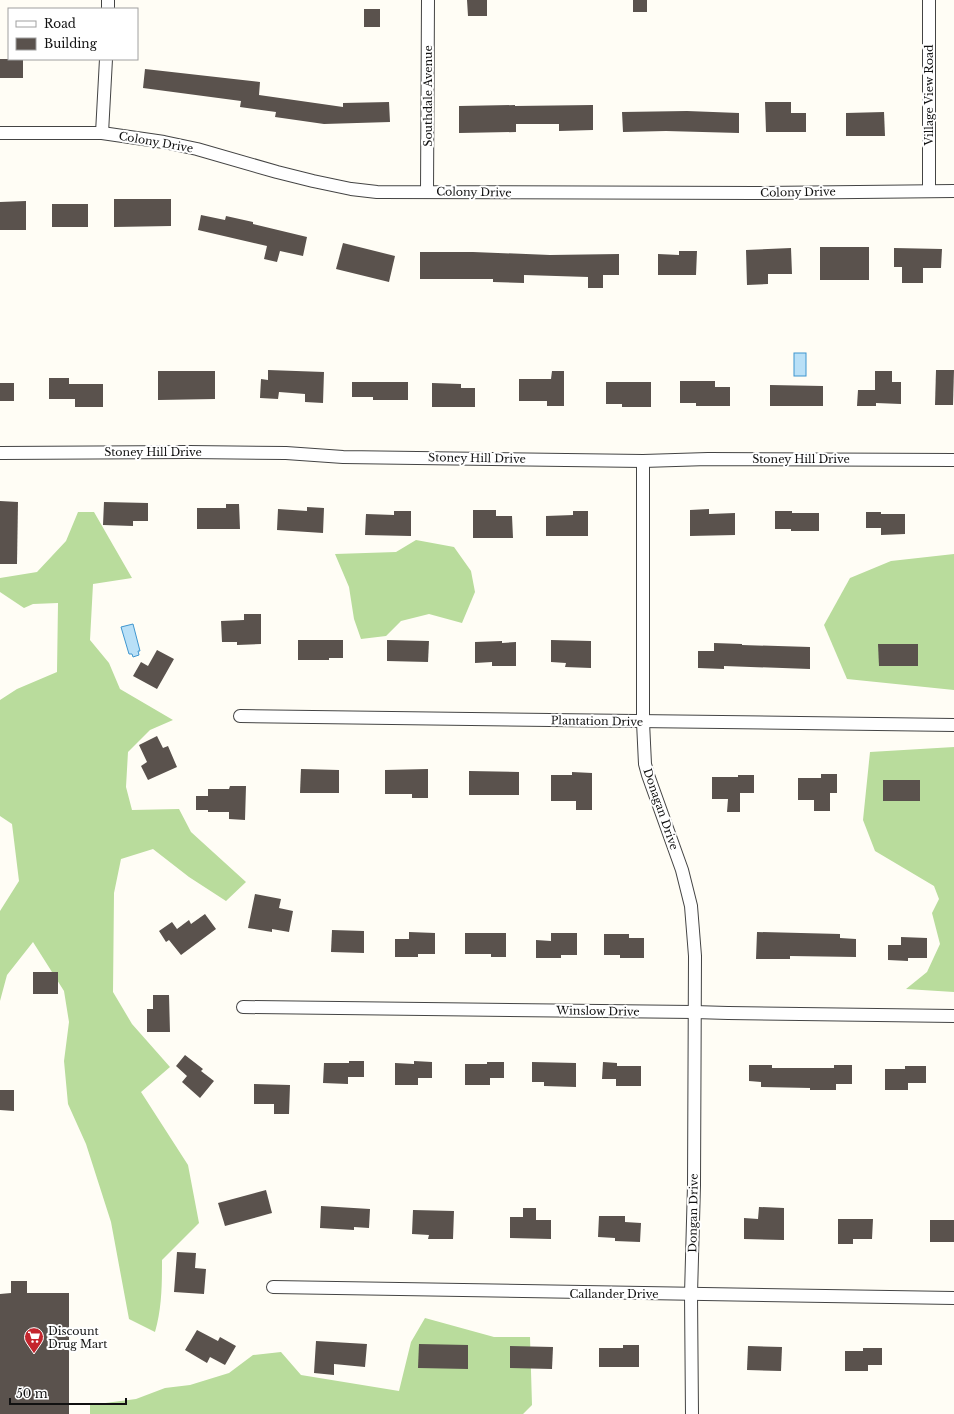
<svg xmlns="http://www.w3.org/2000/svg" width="954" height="1414" font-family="'Libre Baskerville',serif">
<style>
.forest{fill:#b9dc9c}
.water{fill:#b9e0f7;stroke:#3f96cf}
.building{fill:#5a524d}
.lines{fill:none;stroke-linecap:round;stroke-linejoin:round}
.street-casing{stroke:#444;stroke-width:14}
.street{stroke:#fff;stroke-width:12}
.labels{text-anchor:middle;stroke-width:4;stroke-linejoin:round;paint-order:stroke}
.street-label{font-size:11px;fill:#111;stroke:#fff}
.poi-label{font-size:11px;fill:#111;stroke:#fff;text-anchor:start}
</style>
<rect width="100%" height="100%" fill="#fffdf5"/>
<g class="forest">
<path d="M78,512H94L132,578L93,584L90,640L109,663L120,689L173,720L150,730L128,752L126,787L132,810L179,809L191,832L246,882L226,901L189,877L153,849L121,859L114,893L113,992L132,1024L170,1067L141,1092L188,1165L199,1223L162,1260C162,1284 162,1308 155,1332L129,1319L111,1222L86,1144L68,1104L64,1061L69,1022L64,991L33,942L7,975L0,1001V911L19,881L12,824L0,816V700L17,689L57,672L58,603L33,604L24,608L0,592V578L37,572L66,541Z"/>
<polygon points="416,540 454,547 471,571 475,592 462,623 429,614 401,621 386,636 361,639 354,619 349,587 335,554 396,552"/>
<polygon points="954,554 954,690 847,679 824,625 850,578 891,561"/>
<polygon points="954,747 954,992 906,989 927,972 940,944 932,913 939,899 934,886 875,851 863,820 870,752"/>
<polygon points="425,1318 494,1337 530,1337 532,1405 523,1414 90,1414 90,1405 136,1399 165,1388 190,1385 229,1373 253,1355 281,1352 301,1375 399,1391 411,1342"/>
</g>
<g class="water">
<rect x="794" y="353" width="12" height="23"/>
<polygon points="133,624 140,651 138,651 139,655 133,657 132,654 129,654 121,627"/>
</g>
<g class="building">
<polygon points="467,0 487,0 487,16 468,16"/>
<rect x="633" y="0" width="14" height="12"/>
<rect x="364" y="9" width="16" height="18"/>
<rect x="0" y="59" width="23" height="19"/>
<polygon points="145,69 260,82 259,95 343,107 343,103 389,102 390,122 324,124 275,117 276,112 240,107 241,101 143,88"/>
<polygon points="765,102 791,102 791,113 806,113 806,132 766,132"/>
<polygon points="515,105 515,106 593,105 593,130 559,131 559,124 516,124 516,132 459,133 459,106"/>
<polygon points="622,112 687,111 739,113 739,133 666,131 623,132"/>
<polygon points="884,112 885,136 846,136 846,113"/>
<polygon points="114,199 171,199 171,226 114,227"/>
<polygon points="26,201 26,230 0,230 0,202"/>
<rect x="52" y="204" width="36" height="23"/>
<polygon points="201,215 225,220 226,216 253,222 253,224 307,237 303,256 280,251 277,262 264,259 267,246 198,230"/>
<polygon points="343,243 395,256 389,282 336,269"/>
<rect x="820" y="247" width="49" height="33"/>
<polygon points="791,248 792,274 768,274 768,284 747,285 746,250"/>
<polygon points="894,248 942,249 941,268 923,268 923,283 902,283 902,267 894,267"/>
<polygon points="679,251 697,251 696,275 658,275 658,254 679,255"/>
<polygon points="420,252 473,252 550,255 619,254 619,275 603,275 603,288 588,288 588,277 524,275 524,283 493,282 493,279 420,279"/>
<polygon points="268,370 324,372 323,403 305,402 305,394 279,392 278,399 260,398 261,379 268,380"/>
<polygon points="936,370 954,370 953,405 935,405"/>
<polygon points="158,371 215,371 215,399 158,400"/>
<polygon points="552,371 564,371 564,406 547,406 547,401 519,401 519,379 551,379"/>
<polygon points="875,371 892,371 892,382 901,382 901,404 876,403 876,406 857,406 858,390 875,390"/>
<polygon points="49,378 69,378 69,384 103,384 103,407 75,407 75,399 49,399"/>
<polygon points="680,381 715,381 715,387 730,387 730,406 696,406 696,403 680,403"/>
<polygon points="352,382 408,382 408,400 373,400 373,397 352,397"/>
<polygon points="606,382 651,382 651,407 622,407 622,404 606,404"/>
<rect x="0" y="383" width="14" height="18"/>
<polygon points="432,383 461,384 461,388 475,388 475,407 432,407"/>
<polygon points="770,385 823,386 823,406 770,406"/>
<polygon points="0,501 18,502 17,564 0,564"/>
<polygon points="104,502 148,503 148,521 133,521 133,526 103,525"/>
<polygon points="226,504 239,504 240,529 197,529 197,508 226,508"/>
<polygon points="307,507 324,508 323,533 277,530 278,509 307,511"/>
<polygon points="709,509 709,514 735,513 735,535 690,536 690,510"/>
<polygon points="473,510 496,510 496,516 512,516 513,538 473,538"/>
<polygon points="394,511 411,511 411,536 365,535 366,514 394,515"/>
<polygon points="573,511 588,511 588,536 546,536 546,516 573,515"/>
<polygon points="775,511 792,511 792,513 819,513 819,531 791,531 791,529 775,529"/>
<polygon points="866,512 881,512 881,514 905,514 905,534 881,535 881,528 866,528"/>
<polygon points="244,614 261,614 261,644 237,645 237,642 222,642 221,621 244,620"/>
<polygon points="298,640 343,640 343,658 329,658 329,660 298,660"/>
<polygon points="387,640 429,641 428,662 387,661"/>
<polygon points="551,640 591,641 591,668 565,667 566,663 551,662"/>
<polygon points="502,641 502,643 516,642 516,666 492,666 492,662 475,663 475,642"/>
<polygon points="714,643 742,644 742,645 810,647 810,669 724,666 724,669 698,668 698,651 714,651"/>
<polygon points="878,644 918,644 918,666 879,666"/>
<polygon points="157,650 174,659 157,689 133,676 141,662 148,666"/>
<polygon points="157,736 163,748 168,746 177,767 148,780 141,766 147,762 139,745"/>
<polygon points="301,769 339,770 339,793 300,793"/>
<polygon points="428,769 428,798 412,798 412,794 385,794 385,770"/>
<polygon points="469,771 519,772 519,795 469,795"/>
<polygon points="572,772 592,773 592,810 576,810 576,801 551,801 551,775 572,775"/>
<polygon points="821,774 837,774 837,793 830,793 830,811 814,811 814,800 798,800 798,778 821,778"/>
<polygon points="738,775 754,775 754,793 740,793 740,812 727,812 728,799 712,799 712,777 738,777"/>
<rect x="883" y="780" width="37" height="21"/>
<polygon points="230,786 246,786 245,820 229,819 229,812 208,812 208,810 196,810 196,796 208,796 208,789 229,789"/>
<polygon points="255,894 281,899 279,908 293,911 289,932 272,929 272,932 248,928"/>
<polygon points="205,914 216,929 181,955 169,940 166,942 159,931 172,922 177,929 189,920 191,924"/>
<polygon points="332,930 364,931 364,953 331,952"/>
<polygon points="409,932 435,933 435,954 418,954 418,957 395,957 395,939 409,939"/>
<polygon points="757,932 840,934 840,938 856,939 856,957 790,956 790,959 756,959"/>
<polygon points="465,933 506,933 506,957 491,957 491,954 465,954"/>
<polygon points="551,933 577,933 577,955 561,955 561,958 536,958 536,940 551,941"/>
<polygon points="604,934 629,934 629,938 644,938 644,958 620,958 620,955 604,955"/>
<polygon points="901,937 927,938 927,958 908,958 908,961 888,960 888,945 901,945"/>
<rect x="33" y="972" width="25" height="22"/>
<polygon points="153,995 169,995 170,1032 147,1032 147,1009 153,1009"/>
<polygon points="185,1055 203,1069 201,1071 214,1081 200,1098 182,1082 187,1076 176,1066"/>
<polygon points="349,1061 364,1061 364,1077 348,1077 348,1084 323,1083 324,1063 349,1063"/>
<polygon points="414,1061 432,1062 432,1078 418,1078 418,1085 395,1085 395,1063 414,1064"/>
<polygon points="487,1062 504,1062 504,1078 490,1078 490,1085 465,1085 465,1064 487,1064"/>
<polygon points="532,1062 576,1063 576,1087 544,1086 544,1082 532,1082"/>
<polygon points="603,1062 617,1063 617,1066 641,1066 641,1086 616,1086 616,1079 602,1079"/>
<polygon points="749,1065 772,1065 772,1068 834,1068 834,1065 852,1065 852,1084 836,1084 836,1090 810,1090 810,1088 761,1087 761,1082 749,1081"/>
<polygon points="905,1066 926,1066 926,1083 908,1083 908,1090 885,1090 885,1069 905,1069"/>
<polygon points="254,1084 290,1085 289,1114 274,1114 274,1104 254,1104"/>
<polygon points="0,1090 14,1090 14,1111 0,1110"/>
<polygon points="266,1190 272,1213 225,1226 218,1203"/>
<polygon points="321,1206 370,1209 369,1228 354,1227 354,1230 320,1228"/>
<polygon points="759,1207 784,1208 784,1240 744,1239 744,1218 758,1219"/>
<polygon points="523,1208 536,1208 536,1220 551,1220 551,1239 510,1238 510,1217 523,1217"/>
<polygon points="413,1210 454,1211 453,1239 428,1239 429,1235 412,1234"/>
<polygon points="599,1216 625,1216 625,1222 641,1223 640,1242 615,1241 615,1238 598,1237"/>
<polygon points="838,1219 873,1219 872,1239 853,1239 853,1244 838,1244"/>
<rect x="930" y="1220" width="24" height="22"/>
<polygon points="177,1252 196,1253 195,1268 206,1269 204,1294 174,1292"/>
<polygon points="11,1281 27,1281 27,1293 69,1293 69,1414 0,1414 0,1294 11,1293"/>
<polygon points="197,1330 218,1341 220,1337 236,1346 225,1365 210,1357 207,1363 185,1350"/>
<polygon points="316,1341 367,1344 365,1367 334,1364 334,1375 314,1373"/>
<polygon points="419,1344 468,1345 468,1369 418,1368"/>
<polygon points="623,1345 639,1345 639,1367 599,1367 599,1348 623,1348"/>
<polygon points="510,1346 553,1347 552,1369 510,1368"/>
<polygon points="748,1346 782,1347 781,1371 747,1370"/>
<polygon points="863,1348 882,1348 882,1365 868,1365 868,1371 845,1371 845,1351 863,1351"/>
</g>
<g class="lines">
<g class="street-casing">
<g id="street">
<polyline points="929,0 929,191"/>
<polyline points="108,9 108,0"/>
<polyline points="0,133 102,133 164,142 197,149 277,172 313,181 351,189 377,192 756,193 954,191"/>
<polyline points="102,133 106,59"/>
<polyline points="427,192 428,0"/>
<polyline points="0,453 189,452 286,453 343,457 643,461 708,459 954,460"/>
<polyline points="643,461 643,722 645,764 648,775 682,870 691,906 695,956 694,1185 691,1294 692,1414"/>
<polyline points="240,716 954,725"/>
<polyline points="243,1007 694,1012 728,1013 954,1016"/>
<path d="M273,1287C500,1292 727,1296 954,1298"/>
</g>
</g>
<use href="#street" class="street"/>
</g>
<defs>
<g id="supermarket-pin" transform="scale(1)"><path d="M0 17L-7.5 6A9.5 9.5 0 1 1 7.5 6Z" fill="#c4262e" stroke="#fff"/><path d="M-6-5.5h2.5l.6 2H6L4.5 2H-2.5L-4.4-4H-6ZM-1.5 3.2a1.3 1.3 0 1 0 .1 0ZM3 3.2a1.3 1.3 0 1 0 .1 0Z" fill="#fff"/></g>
</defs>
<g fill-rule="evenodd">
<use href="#supermarket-pin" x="34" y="1337"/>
</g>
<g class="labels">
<g class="street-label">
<text transform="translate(929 95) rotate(-90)" y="4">Village View Road</text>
<text transform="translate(428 96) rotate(-90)" y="4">Southdale Avenue</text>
<text transform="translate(156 142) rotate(10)" y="4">Colony Drive</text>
<text transform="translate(474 192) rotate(1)" y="4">Colony Drive</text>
<text transform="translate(798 192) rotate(-1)" y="4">Colony Drive</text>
<text x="153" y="456">Stoney Hill Drive</text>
<text transform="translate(477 458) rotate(1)" y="4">Stoney Hill Drive</text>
<text x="801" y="463">Stoney Hill Drive</text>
<text transform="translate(597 721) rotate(1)" y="4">Plantation Drive</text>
<text transform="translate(661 809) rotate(71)" y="4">Donagan Drive</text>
<text transform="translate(598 1011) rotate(1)" y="4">Winslow Drive</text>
<text transform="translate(693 1213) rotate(-89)" y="4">Dongan Drive</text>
<text x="614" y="1298">Callander Drive</text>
</g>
<g class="poi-label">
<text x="48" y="1335">Discount<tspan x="48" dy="13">Drug Mart</tspan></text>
</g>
</g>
<rect x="8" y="8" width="130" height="52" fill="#ffffff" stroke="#a0a0a0"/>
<rect x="16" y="21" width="20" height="6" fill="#ffffff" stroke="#a0a0a0"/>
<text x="44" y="28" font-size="12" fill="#111111">Road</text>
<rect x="16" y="38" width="20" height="12" fill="#5a524d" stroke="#a0a0a0"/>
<text x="44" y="48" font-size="12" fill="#111111">Building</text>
<path d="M10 1398v6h116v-6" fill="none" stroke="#111111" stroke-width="2"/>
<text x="16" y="1398" font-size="12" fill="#111111" stroke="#ffffff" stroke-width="3" paint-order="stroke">50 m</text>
</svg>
